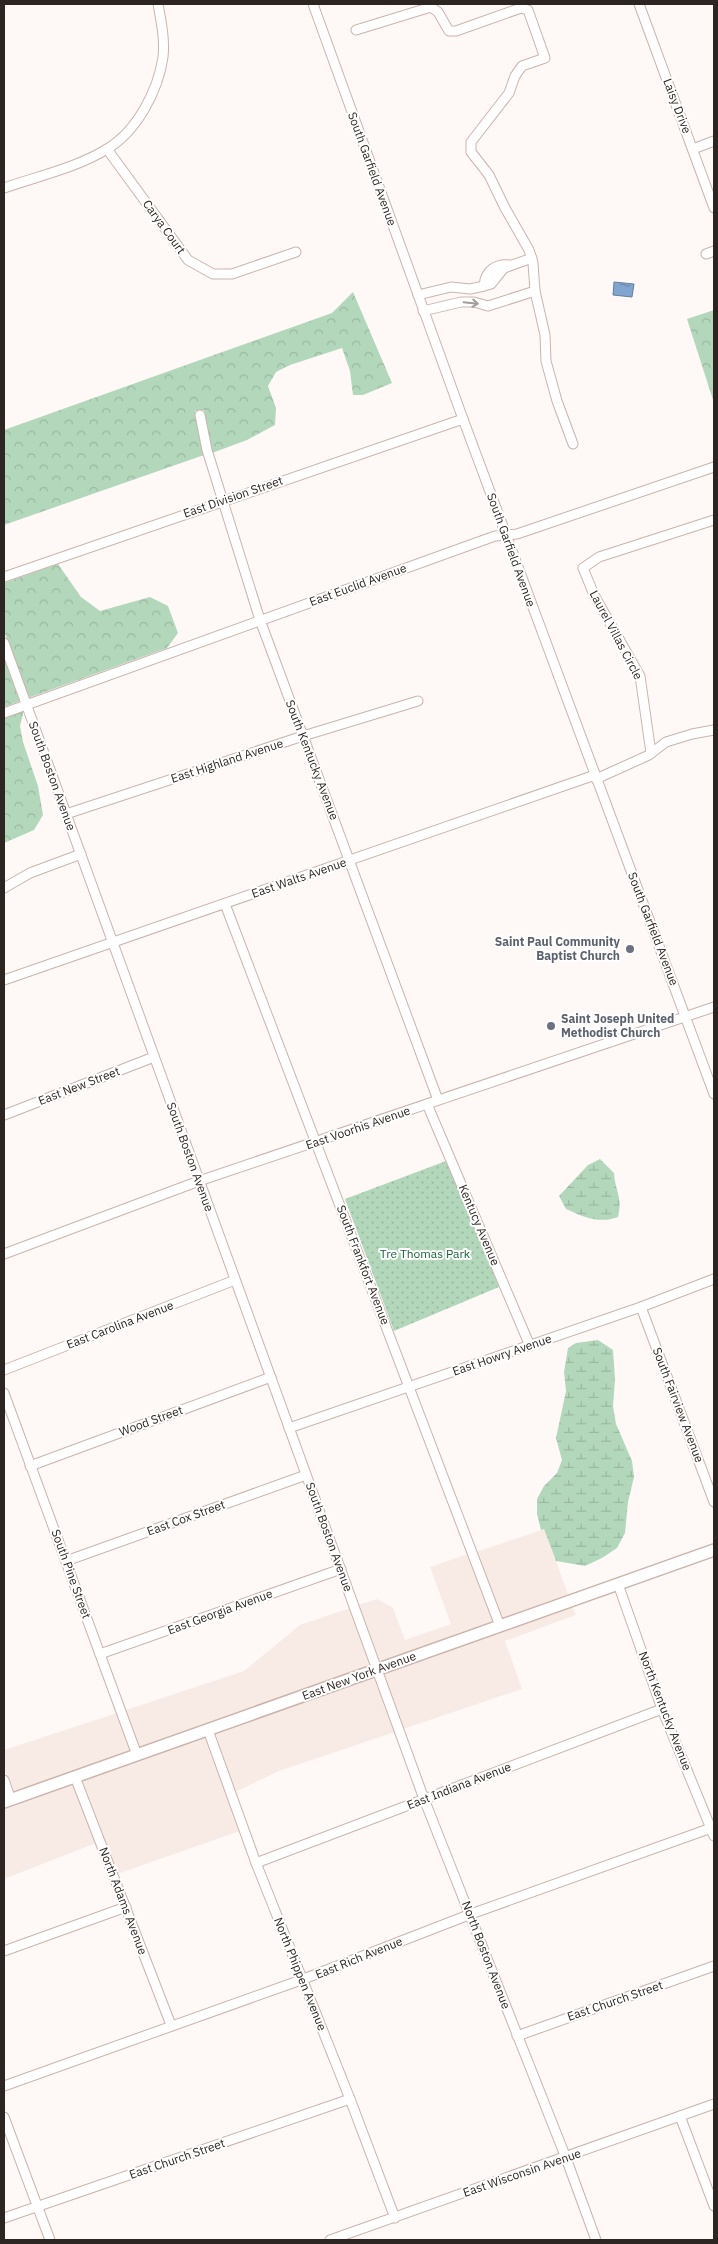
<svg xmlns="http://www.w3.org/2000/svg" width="718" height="2244" font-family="'IBM Plex Sans',sans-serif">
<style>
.built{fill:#f8ebe6}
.forest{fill:url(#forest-crowns)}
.wetland{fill:url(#wetland-marsh)}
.park{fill:url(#park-dots)}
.water{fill:url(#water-ripples);stroke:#687f9c}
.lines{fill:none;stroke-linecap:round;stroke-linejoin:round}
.minor-casing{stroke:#cab4ab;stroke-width:11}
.major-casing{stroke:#cab4ab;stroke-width:14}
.minor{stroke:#fff;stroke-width:9}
.major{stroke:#fff;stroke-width:11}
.oneway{stroke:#a09d9b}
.worship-dot{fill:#6b7280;stroke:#fff;stroke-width:2}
.labels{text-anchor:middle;stroke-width:4;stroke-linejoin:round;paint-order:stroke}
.street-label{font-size:12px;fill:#2d2521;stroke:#fff}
.worship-label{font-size:12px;font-weight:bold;fill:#5b616d;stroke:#fff;text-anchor:end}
.park-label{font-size:12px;fill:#156335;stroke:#fff}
</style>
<defs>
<pattern id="forest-crowns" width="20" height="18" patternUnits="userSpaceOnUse" patternTransform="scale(1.25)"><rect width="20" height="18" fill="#b3d7bb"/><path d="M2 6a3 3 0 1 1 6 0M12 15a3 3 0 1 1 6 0" fill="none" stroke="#9ab8a0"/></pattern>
<pattern id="wetland-marsh" width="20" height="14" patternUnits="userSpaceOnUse" patternTransform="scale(1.25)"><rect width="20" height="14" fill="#b3d7bb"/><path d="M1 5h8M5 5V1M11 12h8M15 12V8" fill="none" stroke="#9ab8a0"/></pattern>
<pattern id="park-dots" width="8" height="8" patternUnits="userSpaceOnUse" patternTransform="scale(1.25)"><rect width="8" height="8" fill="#b3d7bb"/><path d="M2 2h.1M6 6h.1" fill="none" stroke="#9ab8a0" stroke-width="1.8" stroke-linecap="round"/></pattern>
<pattern id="water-ripples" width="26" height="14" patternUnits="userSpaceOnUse" patternTransform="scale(1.25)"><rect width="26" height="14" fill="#81a5d1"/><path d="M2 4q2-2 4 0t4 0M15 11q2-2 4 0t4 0" fill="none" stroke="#6a86a9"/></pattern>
</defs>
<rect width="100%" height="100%" fill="#fef9f7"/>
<g class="built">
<polygon points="544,1529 569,1597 502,1620 476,1552"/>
<polygon points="468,1554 494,1623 380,1664 358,1605 377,1599 393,1608 405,1640 451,1624 430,1567"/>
<polygon points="572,1606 576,1615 505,1641 522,1689 403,1729 383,1673"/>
<polygon points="350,1608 371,1667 140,1749 126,1710 244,1671 300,1625"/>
<polygon points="375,1676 395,1732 279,1771 235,1792 214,1733"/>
<polygon points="117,1713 132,1752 13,1794 4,1767 4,1750"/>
<polygon points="206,1736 240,1831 117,1874 81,1780"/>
<polygon points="73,1783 96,1843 4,1879 4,1808"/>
</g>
<g class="forest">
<polygon points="353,292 392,383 363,395 353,395 350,371 342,348 290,365 276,372 268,386 276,408 275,425 247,440 212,453 204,410 195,411 204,455 4,525 4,430 332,313"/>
<polygon points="714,310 714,403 687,319"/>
<polygon points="58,564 81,597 100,611 150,597 168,606 178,633 167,648 28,698 4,631 4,583"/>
<polygon points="4,656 20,701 4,707"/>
<polygon points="24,710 20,726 23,742 38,786 43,815 34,830 4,843 4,718"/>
</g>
<g class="wetland">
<path d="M600,1159L614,1173C615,1191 623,1197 618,1217C599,1224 583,1217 566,1209L559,1196L588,1165Z"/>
<polygon points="598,1340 613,1350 615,1379 613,1406 616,1424 632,1461 634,1477 628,1502 625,1533 617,1548 602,1558 585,1566 556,1561 544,1529 541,1530 537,1514 537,1499 544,1486 557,1473 562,1460 556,1438 566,1391 564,1372 568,1348 576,1343"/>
</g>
<polygon class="park" points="446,1161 499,1287 394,1331 345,1199"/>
<polygon class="water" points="614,282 634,284 632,297 613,295"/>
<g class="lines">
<g class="minor-casing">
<g id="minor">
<polyline points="313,4 463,419 714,1094"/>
<polyline points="639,4 714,208"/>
<polyline points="356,30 431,7 438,12 449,31 456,31 521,8 528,10 545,58 522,66 515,76 509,93 471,142 471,152 489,175 505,208 529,250 533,263 535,291 545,335 546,361 557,401 573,444"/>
<polyline points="107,149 188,260 213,274 232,274 296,252"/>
<polyline points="693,149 714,141"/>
<path d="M4,188C38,176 76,168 107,149C137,131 158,91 163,57C165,39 161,21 158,4"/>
<polyline points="706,254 714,251"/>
<path d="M484,286C485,271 496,263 510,265"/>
<polyline points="418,295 451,287 470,289 484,286 491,284 504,268 532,258"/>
<polyline points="423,311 461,302 474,302 488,306 535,291"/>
<polyline points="200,415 207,450 260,620 438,1100"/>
<polyline points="4,577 463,419"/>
<polyline points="4,643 424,1799 566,2158 596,2240"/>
<polyline points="4,713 495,536 517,534 714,467"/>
<polyline points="651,753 640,676 594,595 583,568 599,557 714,520"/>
<polyline points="596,779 649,755 666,742 692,734 714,730"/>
<polyline points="66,814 303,736 418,701"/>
<polyline points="4,888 30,873 81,854"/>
<polyline points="225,904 500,1626"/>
<polyline points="4,980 595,775"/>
<polyline points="427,1104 530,1346"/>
<polyline points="4,1115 154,1057"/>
<polyline points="4,1254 199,1181 714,1007"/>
<polyline points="641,1307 714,1502"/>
<polyline points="4,1370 235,1280"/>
<polyline points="4,1393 137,1755"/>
<polyline points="289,1428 641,1307 714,1279"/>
<polyline points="30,1466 271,1377"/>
<polyline points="66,1561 306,1475"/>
<polyline points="618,1584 662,1709 714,1836"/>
<polyline points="100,1654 341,1569"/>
<polyline points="208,1730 256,1863 350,2099 395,2218"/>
<polyline points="75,1777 171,2025"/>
<polyline points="4,1780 11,1800"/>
<polyline points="256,1863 662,1709"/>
<polyline points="4,1951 126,1907"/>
<polyline points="517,2036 714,1966"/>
<polyline points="4,2086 301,1980 471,1914 714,1827"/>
<polyline points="680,2116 714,2206"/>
<polyline points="4,2117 50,2240"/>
<polyline points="4,2218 350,2099"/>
<polyline points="330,2240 714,2104"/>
</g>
</g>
<g class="major-casing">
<polyline id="major" points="4,1802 714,1550"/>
</g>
<use href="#minor" class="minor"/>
<use href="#major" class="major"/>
</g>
<defs><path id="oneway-shaft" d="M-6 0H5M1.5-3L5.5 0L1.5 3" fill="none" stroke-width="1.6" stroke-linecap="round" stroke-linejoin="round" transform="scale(1.25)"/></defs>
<use class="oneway" href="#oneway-shaft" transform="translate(471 303) rotate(6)"/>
<g class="worship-dot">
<circle cx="630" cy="949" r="5"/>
<circle cx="551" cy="1026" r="5"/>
</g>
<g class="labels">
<g class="street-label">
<text transform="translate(677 106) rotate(69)" y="4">Laisy Drive</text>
<text transform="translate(372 169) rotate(70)" y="4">South Garfield Avenue</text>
<text transform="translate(164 227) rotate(54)" y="4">Carya Court</text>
<text transform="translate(233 497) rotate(-19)" y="4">East Division Street</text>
<text transform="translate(511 550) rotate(70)" y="4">South Garfield Avenue</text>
<text transform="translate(358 585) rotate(-20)" y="4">East Euclid Avenue</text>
<text transform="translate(616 635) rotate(62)" y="4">Laurel Villas Circle</text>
<text transform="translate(312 760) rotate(69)" y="4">South Kentucky Avenue</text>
<text transform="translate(227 761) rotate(-18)" y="4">East Highland Avenue</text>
<text transform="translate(52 776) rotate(70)" y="4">South Boston Avenue</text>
<text transform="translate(299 878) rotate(-19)" y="4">East Walts Avenue</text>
<text transform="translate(653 929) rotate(69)" y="4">South Garfield Avenue</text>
<text transform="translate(79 1086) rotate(-21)" y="4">East New Street</text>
<text transform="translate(358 1128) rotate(-19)" y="4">East Voorhis Avenue</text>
<text transform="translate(190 1157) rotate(70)" y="4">South Boston Avenue</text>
<text transform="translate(479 1225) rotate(67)" y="4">Kentucy Avenue</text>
<text transform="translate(363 1265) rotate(69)" y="4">South Frankfort Avenue</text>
<text transform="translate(120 1325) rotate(-21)" y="4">East Carolina Avenue</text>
<text transform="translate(502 1355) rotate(-19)" y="4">East Howry Avenue</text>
<text transform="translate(678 1405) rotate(69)" y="4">South Fairview Avenue</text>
<text transform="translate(151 1421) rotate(-20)" y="4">Wood Street</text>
<text transform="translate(186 1518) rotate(-20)" y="4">East Cox Street</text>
<text transform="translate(329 1537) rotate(70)" y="4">South Boston Avenue</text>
<text transform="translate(71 1574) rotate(70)" y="4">South Pine Street</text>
<text transform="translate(220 1612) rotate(-20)" y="4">East Georgia Avenue</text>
<text transform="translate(359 1676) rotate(-20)" y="4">East New York Avenue</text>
<text transform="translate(665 1711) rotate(69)" y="4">North Kentucky Avenue</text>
<text transform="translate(459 1786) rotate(-21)" y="4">East Indiana Avenue</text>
<text transform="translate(123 1901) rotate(69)" y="4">North Adams Avenue</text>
<text transform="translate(486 1955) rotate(69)" y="4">North Boston Avenue</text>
<text transform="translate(359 1958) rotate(-22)" y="4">East Rich Avenue</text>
<text transform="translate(300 1974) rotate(68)" y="4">North Phippen Avenue</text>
<text transform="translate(615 2001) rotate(-19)" y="4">East Church Street</text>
<text transform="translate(177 2159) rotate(-19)" y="4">East Church Street</text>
<text transform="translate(522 2173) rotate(-19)" y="4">East Wisconsin Avenue</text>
</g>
<g class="worship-label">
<text x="620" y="946">Saint Paul Community<tspan x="620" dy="14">Baptist Church</tspan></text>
<text x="561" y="1023" text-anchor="start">Saint Joseph United<tspan x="561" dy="14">Methodist Church</tspan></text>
</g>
<g class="park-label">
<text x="425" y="1258">Tre Thomas Park</text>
</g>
</g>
<rect width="718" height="2244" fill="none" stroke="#2d2521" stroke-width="10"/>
</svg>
